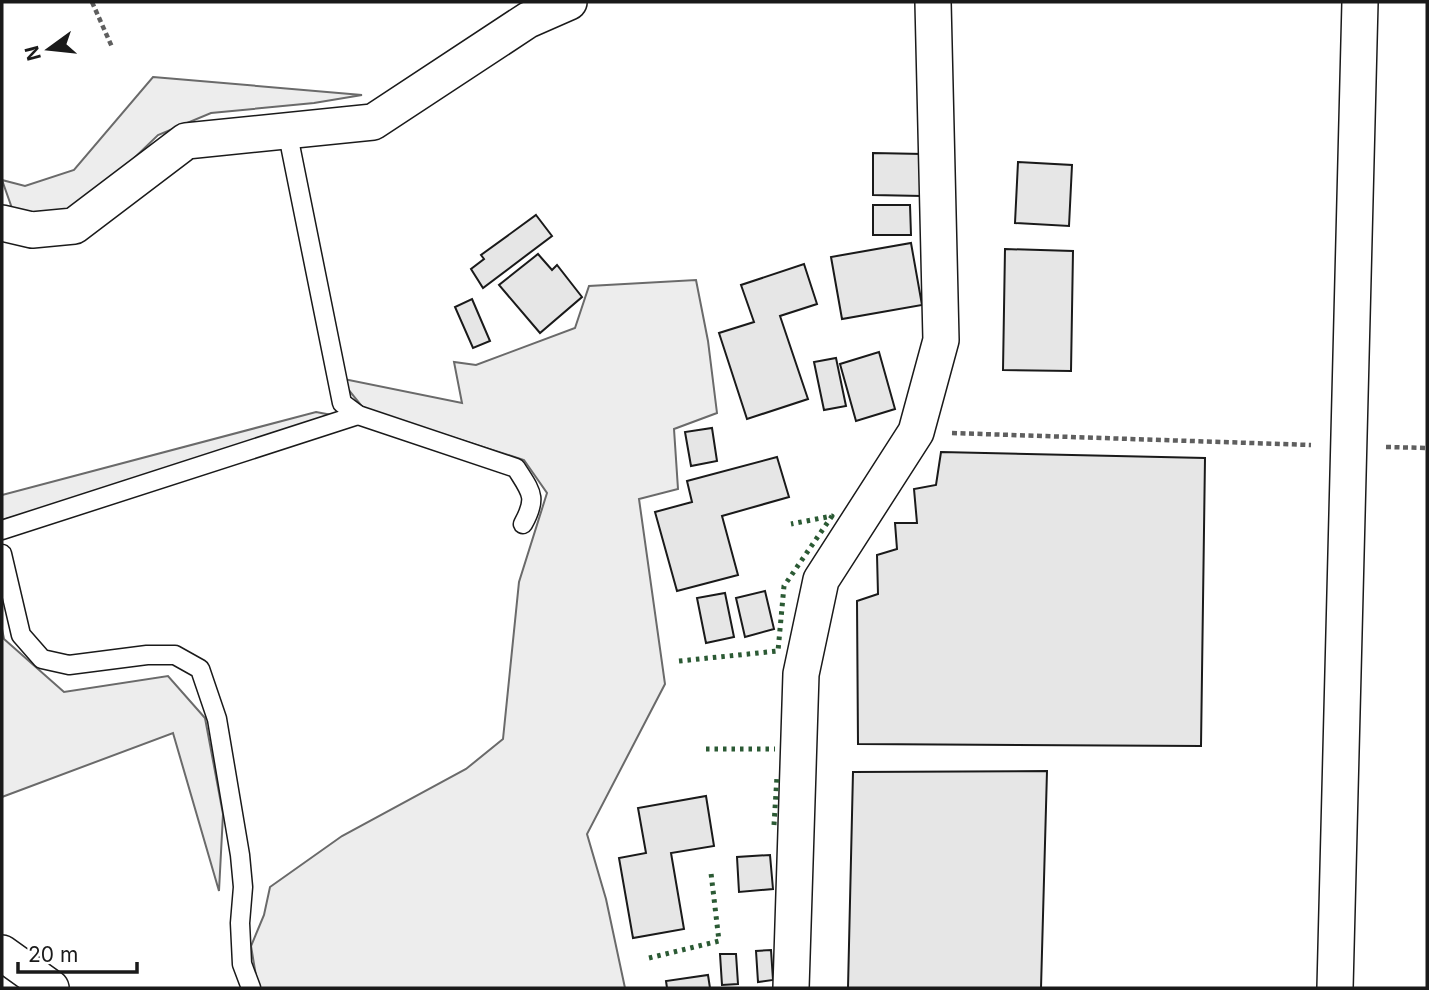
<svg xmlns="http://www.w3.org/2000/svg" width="1429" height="990" font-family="Inter,sans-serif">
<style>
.built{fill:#ededed;stroke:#6a6a6a;stroke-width:2}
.building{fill:#e6e6e6;stroke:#1a1a1a;stroke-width:2}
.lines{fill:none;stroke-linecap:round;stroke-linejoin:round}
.lane-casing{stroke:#1a1a1a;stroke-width:21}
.street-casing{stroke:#1a1a1a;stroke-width:38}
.path{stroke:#5f5f5f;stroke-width:4.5;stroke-dasharray:5 3.5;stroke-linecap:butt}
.lane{stroke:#fff;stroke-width:18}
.street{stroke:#fff;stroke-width:35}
.hedge{stroke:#2b5a34;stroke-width:5;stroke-dasharray:3.5 5;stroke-linecap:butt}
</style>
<rect width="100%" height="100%" fill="#fff"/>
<g class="built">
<polygon points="153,77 362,95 314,103 211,113 158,135 99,192 64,215 13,211 2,180 25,186 74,170"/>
<polygon points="696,280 708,341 717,413 674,429 678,489 639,499 665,684 587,834 606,899 625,988 258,988 251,946 264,915 270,887 342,836 466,769 503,739 519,582 547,493 524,460 364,409 339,378 462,403 454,362 476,365 575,328 589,286"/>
<polygon points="316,412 348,418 176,474 2,520 2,495"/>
<polygon points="2,629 4,639 64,692 168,676 205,718 223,814 219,891 173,733 2,797"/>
</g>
<g class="building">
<polygon points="873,153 923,154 922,196 873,195"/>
<polygon points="1018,162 1072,165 1069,226 1015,223"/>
<polygon points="873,205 910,205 911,235 873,235"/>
<polygon points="536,215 552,236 483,288 471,269 484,259 481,255"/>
<polygon points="911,243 922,305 842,319 831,257"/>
<polygon points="1005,249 1073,251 1071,371 1003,370"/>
<polygon points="538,254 552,270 557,265 582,297 540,333 499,285"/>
<polygon points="804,264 817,304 780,316 808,399 747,419 719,333 754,322 741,285"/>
<polygon points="472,299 490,341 473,348 455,307"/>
<polygon points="879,352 895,409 856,421 840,364"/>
<polygon points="836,358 846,406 824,410 814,362"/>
<polygon points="712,428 717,461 691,466 685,432"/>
<polygon points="941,452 1205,458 1201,746 858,744 857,601 878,594 877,555 897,549 895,523 917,523 914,489 936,485"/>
<polygon points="777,457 789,497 722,516 738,575 677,591 655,512 692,502 687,481"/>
<polygon points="765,591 774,629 745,637 736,598"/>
<polygon points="725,593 734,637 706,643 697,598"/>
<polygon points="1047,771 1041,988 848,988 853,772"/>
<polygon points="706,796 714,846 671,853 684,929 633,938 619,858 646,853 638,808"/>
<polygon points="770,855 773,889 739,892 737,857"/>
<polygon points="771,950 773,980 758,982 756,951"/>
<polygon points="720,954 736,954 738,984 722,985"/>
<polygon points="708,975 710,988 667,988 666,981"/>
</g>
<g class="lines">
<g class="lane-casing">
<g id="lane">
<path d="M287,130L342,403L358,415L516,468C531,492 538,497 523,524"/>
<polyline points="2,530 358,415"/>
<polyline points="2,554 21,635 42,659 69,665 147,655 175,655 200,669 217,719 240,855 243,887 240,923 242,964 251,988"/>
</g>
</g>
<g class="street-casing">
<g id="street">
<polyline points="2,223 32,230 74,226 186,141 373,122 528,20 569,2"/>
<polyline points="2,953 51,988"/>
<polyline points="791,988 801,674 821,580 916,432 941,340 933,2"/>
<polyline points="1335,988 1360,2"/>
</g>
</g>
<g class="path">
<polyline points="92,2 112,47"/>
<polyline points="952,433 1311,445"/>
<polyline points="1386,447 1427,448"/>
</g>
<use href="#lane" class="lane"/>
<use href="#street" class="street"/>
<g class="hedge">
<polyline points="679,661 778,651 784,586 832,516 791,524"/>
<polyline points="706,749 775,749"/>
<polyline points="774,825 777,776"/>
<polyline points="649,958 719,941 711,873"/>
</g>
</g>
<rect width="1429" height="990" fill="none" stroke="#1a1a1a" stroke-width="7"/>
<g transform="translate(49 49) rotate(255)" stroke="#ffffff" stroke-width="5" paint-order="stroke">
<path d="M0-5L12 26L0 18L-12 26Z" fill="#1a1a1a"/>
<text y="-10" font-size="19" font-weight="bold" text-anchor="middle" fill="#1a1a1a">N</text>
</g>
<path d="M18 962v10h119v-10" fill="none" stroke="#1a1a1a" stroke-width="3.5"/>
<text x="28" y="962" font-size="21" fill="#1a1a1a" stroke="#ffffff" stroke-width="5" paint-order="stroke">20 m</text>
</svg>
